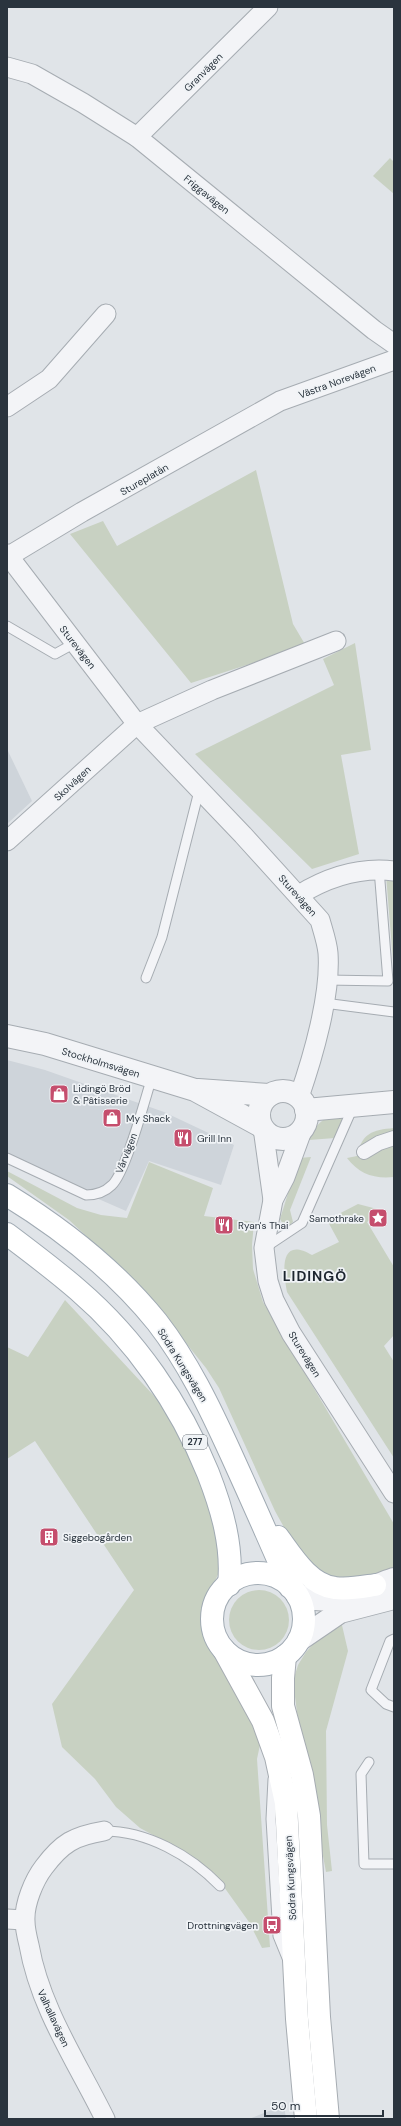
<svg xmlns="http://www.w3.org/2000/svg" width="401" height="2126" font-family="'DM Sans',sans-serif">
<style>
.built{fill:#ced4da}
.green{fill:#c8d1c2}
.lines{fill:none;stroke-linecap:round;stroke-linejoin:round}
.service-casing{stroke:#a6acb2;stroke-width:11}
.pedestrian-casing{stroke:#a6acb2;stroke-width:16}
.minor-casing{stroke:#a6acb2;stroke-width:21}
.tertiary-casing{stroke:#a6acb2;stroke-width:24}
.secondary-casing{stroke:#a6acb2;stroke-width:24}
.primary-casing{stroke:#a0aab3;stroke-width:24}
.service{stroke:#f3f4f7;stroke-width:9}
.pedestrian{stroke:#f3f4f7;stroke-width:14}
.minor{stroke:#f3f4f7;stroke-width:19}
.tertiary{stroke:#f3f4f7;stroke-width:22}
.secondary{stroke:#fff;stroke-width:22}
.primary{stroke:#fff;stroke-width:22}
.labels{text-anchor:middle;stroke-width:3.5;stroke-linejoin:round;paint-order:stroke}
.shield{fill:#f0f3f6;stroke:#656d75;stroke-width:1}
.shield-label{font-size:9px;font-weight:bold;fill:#2a343e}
.street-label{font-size:10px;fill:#2a343e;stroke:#f0f3f6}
.poi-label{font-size:10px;fill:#2a343e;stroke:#f0f3f6;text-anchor:start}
.district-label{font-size:14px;font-weight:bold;letter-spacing:1px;fill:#1c252f;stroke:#f0f3f6}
</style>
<rect width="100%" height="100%" fill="#e0e4e8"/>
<g class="built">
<polygon points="7,749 32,801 7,824"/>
<polygon points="7,1060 45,1070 164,1112 234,1145 221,1185 149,1161 126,1211 7,1159"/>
<polygon points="284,2105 286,2119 249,2119"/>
</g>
<g class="green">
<polygon points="390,158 394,162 394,194 373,176"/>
<polygon points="256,470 293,624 306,646 191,683 70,534 103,521 117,546"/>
<polygon points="355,643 371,750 341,755 359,854 312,869 195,754 334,685 323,659"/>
<polygon points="386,875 394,876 394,974"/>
<path d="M346,1111L335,1138L309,1140C315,1122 328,1115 346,1111Z"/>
<path d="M394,1128V1177C374,1179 359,1174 347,1158L357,1156C362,1133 372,1130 394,1128Z"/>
<polygon points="311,1157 290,1210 293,1222 289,1226 284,1226 280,1219 299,1158"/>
<polygon points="149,1162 213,1188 204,1216 254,1222 252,1245 253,1269 263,1302 394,1524 393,1569 349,1580 324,1577 296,1549 275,1511 219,1388 206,1368 165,1317 118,1266 69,1220 7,1176 7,1171 77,1208 101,1215 127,1218"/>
<path d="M358,1204L381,1210L380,1214L367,1222L394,1267V1335L384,1346L394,1362V1458L287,1292C283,1271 279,1236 312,1255L339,1242L327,1220Z"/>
<polygon points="65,1300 169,1412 206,1494 219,1548 219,1572 205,1604 202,1616 205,1641 213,1654 224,1666 261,1740 257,1759 270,1947 262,1948 249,1922 214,1873 177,1848 140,1828 116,1807 95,1779 62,1747 52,1704 134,1590 35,1441 7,1459 7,1347 28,1357"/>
<circle cx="259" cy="1620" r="30"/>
<polygon points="341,1621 348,1651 326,1731 327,1825 332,1871 326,1872 299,1728 293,1681 298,1665 306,1652 318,1639"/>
</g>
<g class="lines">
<g class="service-casing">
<g id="service">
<polyline points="7,626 55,654 75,643"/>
<polyline points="146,978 162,937 199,791"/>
<polyline points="326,980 388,981 379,869"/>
<polyline points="324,1003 394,1012"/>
<path d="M7,1158L86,1195C96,1195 104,1193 112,1185C126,1172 145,1099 152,1077"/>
<polyline points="266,1247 302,1223 353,1107"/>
<polyline points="394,1639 390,1641 371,1690 386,1704 394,1707"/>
<polyline points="369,1762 361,1774 364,1864 394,1864"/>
<polyline points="273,1779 271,1819 278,1936 287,1958"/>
<path d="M104,1831C147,1831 190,1855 220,1886"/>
</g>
</g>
<g class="pedestrian-casing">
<polyline id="pedestrian" points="364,1152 379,1143 394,1138"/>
</g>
<g class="minor-casing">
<g id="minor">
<polyline points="7,67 32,74 83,103 137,137 374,330 394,344"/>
<polyline points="137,137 268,7"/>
<polyline points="7,407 49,379 106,314"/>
<path d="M7,554L137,724L243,835L320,920C323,931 327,942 328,953C331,995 313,1057 299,1097"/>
<polyline points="9,556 82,512 280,401 394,360"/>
<polyline points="7,841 137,724 212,690 336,641"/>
<path d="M299,895C328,877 360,867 394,871"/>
<polyline points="263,1128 273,1200"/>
<polyline points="303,1128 285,1177 273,1200 264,1248 268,1281 274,1300 291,1333 394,1493"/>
<path d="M104,1831C74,1836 62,1843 44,1867C34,1880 24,1904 25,1921C25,1928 27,1937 29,1945C40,2008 77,2062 105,2119"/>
<polyline points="7,1919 24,1920"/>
</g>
</g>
<g class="tertiary-casing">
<g id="tertiary">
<polyline points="7,1036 45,1044 195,1090 261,1126"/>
<polyline points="198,1090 269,1095"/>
<circle cx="283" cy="1115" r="24"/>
<polyline points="306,1110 394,1102"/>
<path d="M297,1595C303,1596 309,1599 315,1599C341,1602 370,1587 394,1579"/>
<polyline points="299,1640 340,1612 394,1598"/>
</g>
</g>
<g class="secondary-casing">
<g id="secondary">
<polyline points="224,1650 263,1721 276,1757 286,1803 297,2019 306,2119"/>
<polyline points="285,1656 283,1678 283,1706 302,1775 309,1816 319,2017 328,2119"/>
</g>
</g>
<g class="primary-casing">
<g id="primary">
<path d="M7,1195C64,1230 115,1270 157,1322C188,1362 210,1408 231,1454C251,1498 271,1543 290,1587"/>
<path d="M7,1234C31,1252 55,1270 78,1290C135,1339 180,1404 208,1473C222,1509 233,1546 229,1585"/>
<path d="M278,1537C292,1556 309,1585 335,1588C348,1590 362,1587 375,1585"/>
<circle cx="258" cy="1619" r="46"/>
</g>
</g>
<use href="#service" class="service"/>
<use href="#pedestrian" class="pedestrian"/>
<use href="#minor" class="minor"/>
<use href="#tertiary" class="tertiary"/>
<use href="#secondary" class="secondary"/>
<use href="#primary" class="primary"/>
</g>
<defs>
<g id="shop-square" transform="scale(1)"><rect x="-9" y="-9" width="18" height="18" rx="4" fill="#c54e6d" stroke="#f0f3f6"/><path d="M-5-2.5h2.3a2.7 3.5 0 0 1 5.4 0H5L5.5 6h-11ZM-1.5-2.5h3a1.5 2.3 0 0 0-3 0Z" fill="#fff"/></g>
<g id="restaurant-square" transform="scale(1)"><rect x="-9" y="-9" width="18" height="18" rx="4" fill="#c54e6d" stroke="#f0f3f6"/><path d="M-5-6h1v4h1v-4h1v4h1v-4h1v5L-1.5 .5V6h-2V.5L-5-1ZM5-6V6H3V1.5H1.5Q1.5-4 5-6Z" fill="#fff"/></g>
<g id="sight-square" transform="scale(1)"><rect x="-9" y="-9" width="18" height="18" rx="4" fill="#c54e6d" stroke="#f0f3f6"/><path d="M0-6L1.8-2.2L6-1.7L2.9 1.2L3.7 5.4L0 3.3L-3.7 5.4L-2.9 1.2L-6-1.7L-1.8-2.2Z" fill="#fff"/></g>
<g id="building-square" transform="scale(1)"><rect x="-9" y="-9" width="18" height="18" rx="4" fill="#c54e6d" stroke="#f0f3f6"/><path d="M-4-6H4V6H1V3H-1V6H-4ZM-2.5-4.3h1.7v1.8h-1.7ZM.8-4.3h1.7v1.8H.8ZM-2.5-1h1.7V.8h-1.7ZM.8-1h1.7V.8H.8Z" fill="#fff"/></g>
<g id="bus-square" transform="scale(1)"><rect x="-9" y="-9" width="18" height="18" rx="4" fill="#c54e6d" stroke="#f0f3f6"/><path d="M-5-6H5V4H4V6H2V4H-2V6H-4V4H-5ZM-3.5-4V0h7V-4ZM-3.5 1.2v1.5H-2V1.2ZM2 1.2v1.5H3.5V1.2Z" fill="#fff"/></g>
</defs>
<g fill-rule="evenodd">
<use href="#shop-square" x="59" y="1094"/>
<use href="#shop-square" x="112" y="1118"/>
<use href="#restaurant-square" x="183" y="1138"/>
<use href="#sight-square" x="378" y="1218"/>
<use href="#restaurant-square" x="224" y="1225"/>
<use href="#building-square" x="49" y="1537"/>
<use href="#bus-square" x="272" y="1925"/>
</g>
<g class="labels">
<rect class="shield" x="183" y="1435" width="24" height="14" rx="3"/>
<g class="shield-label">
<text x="195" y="1445">277</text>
</g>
<g class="street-label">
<text transform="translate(203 72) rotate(-45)" y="4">Granvägen</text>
<text transform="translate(207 194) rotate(39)" y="4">Friggavägen</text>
<text transform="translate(337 381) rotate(-20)" y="4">Västra Norevägen</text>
<text transform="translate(144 479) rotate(-30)" y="4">Stureplatån</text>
<text transform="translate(78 647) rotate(52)" y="4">Sturevägen</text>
<text transform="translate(72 783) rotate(-43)" y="4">Skolvägen</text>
<text transform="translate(298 895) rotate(48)" y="4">Sturevägen</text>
<text transform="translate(101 1062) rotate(17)" y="4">Stockholmsvägen</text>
<text transform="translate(126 1153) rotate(-69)" y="4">Vårvägen</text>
<text transform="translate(305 1354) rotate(58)" y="4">Sturevägen</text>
<text transform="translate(183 1365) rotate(58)" y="4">Södra Kungsvägen</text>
<text transform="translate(290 1878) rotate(-93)" y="4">Södra Kungsvägen</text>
<text transform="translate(54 2018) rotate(65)" y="4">Valhallavägen</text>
</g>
<g class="poi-label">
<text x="73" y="1092">Lidingö Bröd<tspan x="73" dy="12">&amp; Pâtisserie</tspan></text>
<text x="126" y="1122">My Shack</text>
<text x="197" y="1142">Grill Inn</text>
<text x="364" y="1222" text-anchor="end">Samothrake</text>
<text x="238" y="1229">Ryan's Thai</text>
<text x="63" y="1541">Siggebogården</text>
<text x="258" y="1929" text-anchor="end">Drottningvägen</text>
</g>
<g class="district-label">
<text x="315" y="1281">LIDINGÖ</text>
</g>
</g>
<rect width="401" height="2126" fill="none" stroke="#2a343e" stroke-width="16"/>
<path d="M265 2110v6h118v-6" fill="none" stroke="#2a343e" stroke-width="2"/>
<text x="271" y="2110" font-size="12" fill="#2a343e" stroke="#f0f3f6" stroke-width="3" paint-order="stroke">50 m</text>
</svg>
